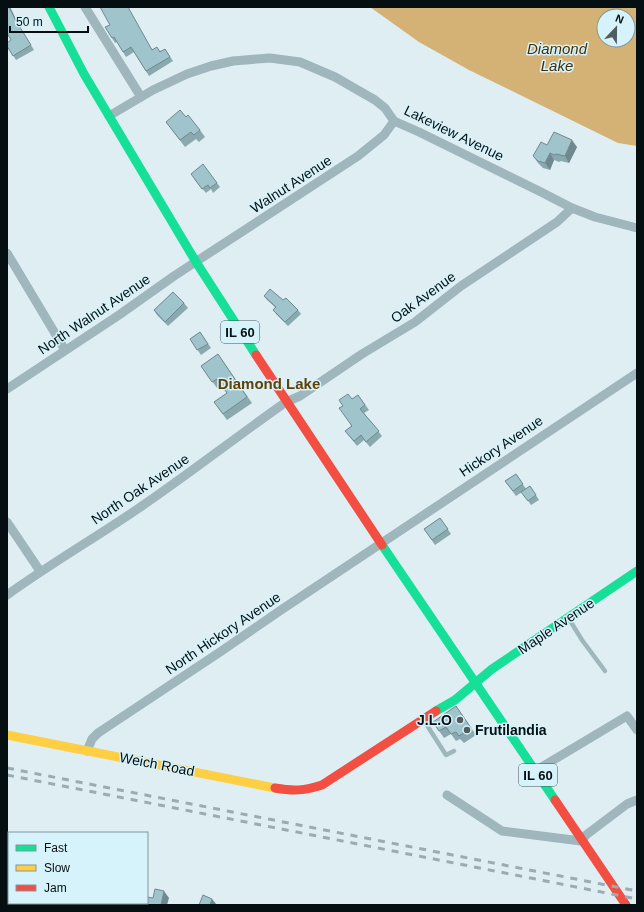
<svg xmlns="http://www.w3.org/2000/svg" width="644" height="912" font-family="Arial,sans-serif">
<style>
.water{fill:#d4b174;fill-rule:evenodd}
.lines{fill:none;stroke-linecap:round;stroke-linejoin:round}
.lane{stroke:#9eb6bc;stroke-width:4.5}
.street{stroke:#9eb6bc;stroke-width:9}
.fast{stroke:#16e098;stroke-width:9}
.slow{stroke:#ffcf43;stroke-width:9}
.jam{stroke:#f24e42;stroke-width:9}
.rail{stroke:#9aacb1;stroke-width:3;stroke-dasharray:7 7;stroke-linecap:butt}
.wall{fill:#8aa9af}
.shaded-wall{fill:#70898f}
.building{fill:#a0c4cc;stroke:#70898f}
.poi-dot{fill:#515c5f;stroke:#d6f3fb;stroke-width:1.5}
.labels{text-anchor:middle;stroke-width:3;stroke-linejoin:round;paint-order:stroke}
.shield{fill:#d6f3fb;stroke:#445356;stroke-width:1}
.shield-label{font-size:13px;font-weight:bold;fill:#050e10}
.street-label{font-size:14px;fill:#050e10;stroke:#d6f3fb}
.poi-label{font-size:14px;font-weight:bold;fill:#050e10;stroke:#d6f3fb;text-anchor:end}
.water-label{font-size:15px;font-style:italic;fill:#452d06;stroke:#d6f3fb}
.neighbourhood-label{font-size:15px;font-weight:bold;fill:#614108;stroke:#d6f3fb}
</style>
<rect width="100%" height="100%" fill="#deeef3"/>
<path class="water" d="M370,7H637V146L618,143L469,70L419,42ZM604,16H628V40H604Z"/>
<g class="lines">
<g class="lane">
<polyline points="569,619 582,640 605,671"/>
<polyline points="423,719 446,755 454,751"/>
</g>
<g class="street">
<polyline points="85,7 141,97"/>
<polyline points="109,116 153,90 187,74 211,66 233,61 270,58 300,62 335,77 375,100 385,108 394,121 419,132 541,192 572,208 595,217 637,228"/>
<polyline points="7,253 65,350"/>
<polyline points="7,389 119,315 174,276 358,156 384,135 394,121"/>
<polyline points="7,522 40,571"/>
<path d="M7,595C50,564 95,538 139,508C189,474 236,437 286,402L300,396L362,354L415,322L461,286L557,222L572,208"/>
<polyline points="87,751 92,739 98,733 220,652 281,610 637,373"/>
<polyline points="535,771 627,716 637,730"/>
<polyline points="447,795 502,831 581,841 586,835 627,804 637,800"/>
</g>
<g class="fast">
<polyline points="49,7 84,74 196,262 256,355"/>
<polyline points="382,545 555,800"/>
<polyline points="436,711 455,700 492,669 637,571"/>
</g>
<polyline class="slow" points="7,735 275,788"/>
<g class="jam">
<polyline points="256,355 382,545"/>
<path d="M275,788C293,791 304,791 322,785L436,711"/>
<polyline points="555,800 626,905"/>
</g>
<g class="rail">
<polyline points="7,768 637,891"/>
<polyline points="7,775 637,899"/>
</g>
</g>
<g class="wall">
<polygon points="7,7 10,7 19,26 34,50 16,60 7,46 11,40"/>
<polygon points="110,25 152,49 160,51 165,49 173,61 149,76 134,52 126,57 117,42 115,43 112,38"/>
<polygon points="186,117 200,130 205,137 199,142 196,139 185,147 166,122"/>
<polygon points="547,145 577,147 569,163 561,161 559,162 554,160 550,170 543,168 538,163 533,156"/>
<polygon points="194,179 217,183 220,187 213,193 211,189 206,193"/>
<polygon points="264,296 283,300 298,310 301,314 288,326 276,314 273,310 275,307 267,300"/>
<polygon points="184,303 188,308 168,326 157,315 154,310"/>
<polygon points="200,332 211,348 201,355 190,339"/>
<polygon points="218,354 252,403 227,420 214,402 227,393 221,385 217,388 201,366"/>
<polygon points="358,395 369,410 364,413 382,436 370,447 364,440 357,446 345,431 351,426 343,406"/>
<polygon points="516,474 526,489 530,486 539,500 531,505 522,492 516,496 505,481"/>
<polygon points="440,518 451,534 435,545 424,529"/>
<polygon points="456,706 476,735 464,743 460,739 456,741 451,734 444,738 433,722"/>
<rect x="7" y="864" width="2" height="35"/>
</g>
<g class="shaded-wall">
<polygon points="9,7 10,7 19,26 34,50 16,21"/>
<polygon points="572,140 577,147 569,163 565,156"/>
<polygon points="550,153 554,160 550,170 545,163"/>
<polygon points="9,886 9,895 7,893"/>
<polygon points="164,891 169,898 167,905 161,905"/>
<polygon points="212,899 217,905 210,905"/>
<polygon points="89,903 95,903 95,905 88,905"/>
</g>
<g class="building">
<polygon points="7,7 9,7 16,21 31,45 13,56 7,46 7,43 11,40 7,33"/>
<polygon points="100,7 128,7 152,50 157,47 160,52 165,49 170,57 146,71 131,47 123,52 114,37 112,38 105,27 110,25"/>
<polygon points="180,110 186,117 188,115 200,130 194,135 191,132 180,140 166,122"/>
<polygon points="554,132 572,140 565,156 556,154 554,155 550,153 545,163 538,161 533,156 541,142 547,145"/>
<polygon points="203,164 217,183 210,188 208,185 202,189 191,174"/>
<polygon points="270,289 283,300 286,298 298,310 285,322 273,310 276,307 264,296"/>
<polygon points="173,292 184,303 165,322 154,310"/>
<polygon points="200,332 208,344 197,350 190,339"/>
<polygon points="218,354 247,397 223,414 214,402 227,393 217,379 212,382 201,366"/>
<polygon points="348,394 352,399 358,395 365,405 360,409 379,431 366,442 361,435 354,441 345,431 352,426 339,408 343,406 339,400"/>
<polygon points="516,474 523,484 513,491 505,481"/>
<polygon points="530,486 536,495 528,501 521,492"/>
<polygon points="440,518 448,529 432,540 424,529"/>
<polygon points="456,706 471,728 459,736 456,732 451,734 446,727 439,731 433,722"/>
<polygon points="7,864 9,864 9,886 7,893"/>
<polygon points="155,889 164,891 161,905 131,905 131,903 147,903 147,897 153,898"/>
<polygon points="203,895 212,899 210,905 199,905"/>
<polygon points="49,903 89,903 88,905 49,905"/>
</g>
<g class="poi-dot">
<circle cx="460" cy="720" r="4"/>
<circle cx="467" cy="730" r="4"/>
</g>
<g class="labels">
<g class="shield">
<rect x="221" y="321" width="38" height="22" rx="3"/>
<rect x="519" y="764" width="38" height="22" rx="3"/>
</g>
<g class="shield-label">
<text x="240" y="337">IL 60</text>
<text x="538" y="780">IL 60</text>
</g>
<g class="street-label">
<text transform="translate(454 133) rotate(26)" y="5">Lakeview Avenue</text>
<text transform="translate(291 184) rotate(-33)" y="5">Walnut Avenue</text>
<text transform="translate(423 297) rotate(-36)" y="5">Oak Avenue</text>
<text transform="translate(94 314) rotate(-34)" y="5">North Walnut Avenue</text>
<text transform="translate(501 446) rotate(-34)" y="5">Hickory Avenue</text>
<text transform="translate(140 489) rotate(-34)" y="5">North Oak Avenue</text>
<text transform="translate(556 626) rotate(-34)" y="5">Maple Avenue</text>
<text transform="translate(223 633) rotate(-34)" y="5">North Hickory Avenue</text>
<text transform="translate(157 764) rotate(11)" y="5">Weich Road</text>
</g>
<g class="poi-label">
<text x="452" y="725">J.L.O</text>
<text x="475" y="735" text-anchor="start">Frutilandia</text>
</g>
<g class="water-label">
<text x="557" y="54">Diamond<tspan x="557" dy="17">Lake</tspan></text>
</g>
<g class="neighbourhood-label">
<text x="269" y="389">Diamond Lake</text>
</g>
</g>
<rect width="644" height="912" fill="none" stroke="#050e10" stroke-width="16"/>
<rect x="8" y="832" width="140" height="72" fill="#d6f3fb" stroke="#82979d"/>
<rect x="16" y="845" width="20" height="6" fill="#16e098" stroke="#82979d"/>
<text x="44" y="852" font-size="12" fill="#050e10">Fast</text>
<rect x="16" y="865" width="20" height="6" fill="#ffcf43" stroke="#82979d"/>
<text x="44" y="872" font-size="12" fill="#050e10">Slow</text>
<rect x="16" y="885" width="20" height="6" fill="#f24e42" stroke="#82979d"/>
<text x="44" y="892" font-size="12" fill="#050e10">Jam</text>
<g transform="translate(616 28) rotate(22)"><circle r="19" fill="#d6f3fb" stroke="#82979d"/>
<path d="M0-3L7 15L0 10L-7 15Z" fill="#515c5f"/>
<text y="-6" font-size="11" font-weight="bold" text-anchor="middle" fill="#050e10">N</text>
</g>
<path d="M10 26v6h78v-6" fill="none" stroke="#050e10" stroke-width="2"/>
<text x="16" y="26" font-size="12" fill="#050e10" stroke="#d6f3fb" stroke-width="3" paint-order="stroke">50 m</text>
</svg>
